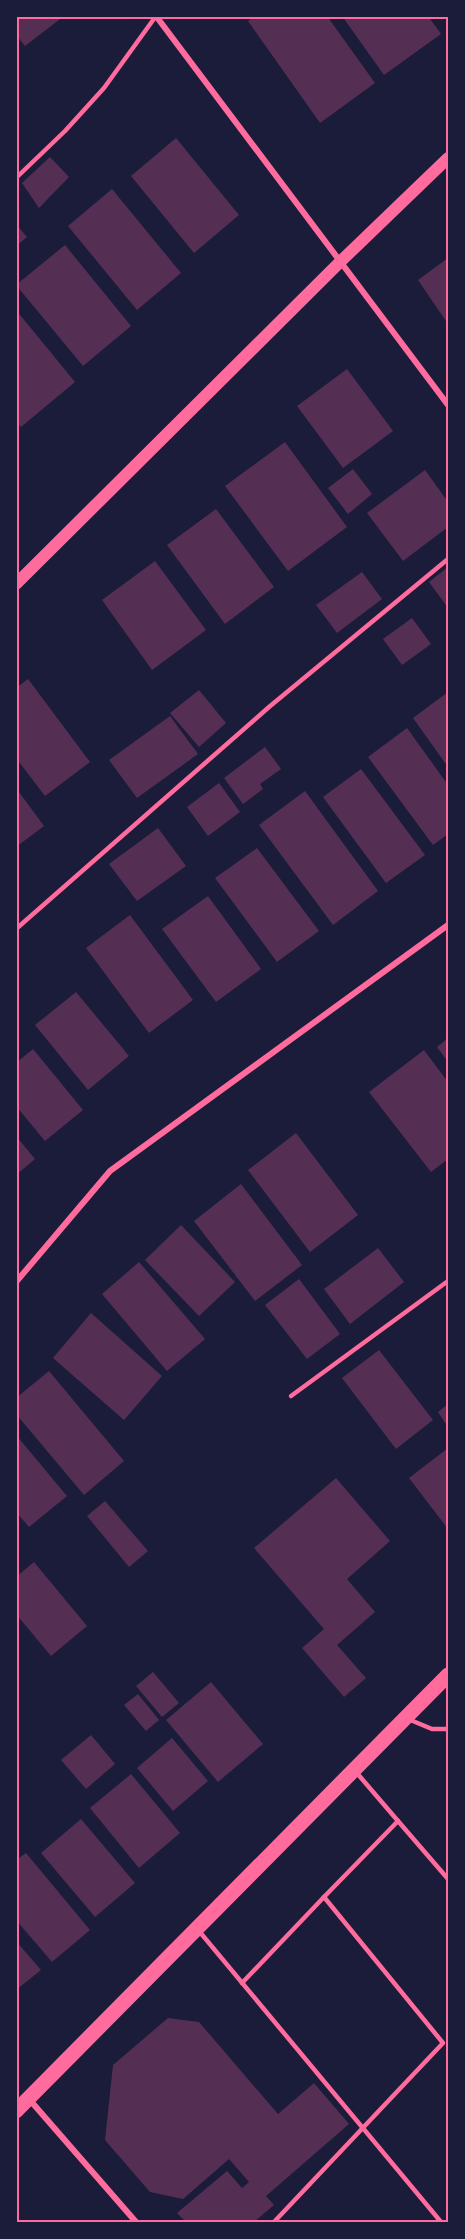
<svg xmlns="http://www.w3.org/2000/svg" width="465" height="2239" font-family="'Varela Round',sans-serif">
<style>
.building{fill:#542f53}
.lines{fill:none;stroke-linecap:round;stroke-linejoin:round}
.service{stroke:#ff6b9d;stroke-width:4.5}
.minor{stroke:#ff6b9d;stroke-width:6}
.secondary{stroke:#ff6b9d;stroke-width:12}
.primary{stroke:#ff6b9d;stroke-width:15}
.neatline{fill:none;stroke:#ff6b9d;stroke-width:2}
</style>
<rect width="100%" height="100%" fill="#1b1b3a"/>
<g class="building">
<polygon points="16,16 64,16 25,46 16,35"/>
<polygon points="255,16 327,16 375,83 320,123 248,21"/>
<polygon points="342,16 428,16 441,34 384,75"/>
<polygon points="176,138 239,215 194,253 131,176"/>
<polygon points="50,157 69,177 39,208 22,183"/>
<polygon points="112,189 181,273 137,310 68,226"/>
<polygon points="16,224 27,237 16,246"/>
<polygon points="65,245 131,326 83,366 16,285"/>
<polygon points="448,258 448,324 418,280"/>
<polygon points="16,310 75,382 21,427 16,422"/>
<polygon points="347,369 393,431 343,468 297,406"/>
<polygon points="285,442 347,527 288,571 225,486"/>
<polygon points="353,469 372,494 348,514 328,488"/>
<polygon points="425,470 448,502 448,527 403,561 367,513"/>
<polygon points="216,509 274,587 225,624 167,545"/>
<polygon points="155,561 206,630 152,670 102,600"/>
<polygon points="448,567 448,608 429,582"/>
<polygon points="362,572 382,599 337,633 316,605"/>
<polygon points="412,618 431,644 402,665 383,639"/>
<polygon points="28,679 90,762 45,796 16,758 16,688"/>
<polygon points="199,690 226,723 199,747 170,713"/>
<polygon points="448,692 448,767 413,718"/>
<polygon points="170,716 198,754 137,798 109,760"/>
<polygon points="407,728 448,785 448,834 433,845 368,757"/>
<polygon points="265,747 281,769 260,784 263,789 243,804 224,778"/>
<polygon points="361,769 425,855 386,883 323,797"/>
<polygon points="219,783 240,812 208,836 187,807"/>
<polygon points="16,788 44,826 16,847"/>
<polygon points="305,791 378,891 333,925 259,825"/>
<polygon points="158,828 186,866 137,901 109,864"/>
<polygon points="257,848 319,931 277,962 215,878"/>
<polygon points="208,896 261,969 216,1002 162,929"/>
<polygon points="130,915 193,1000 149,1033 86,948"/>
<polygon points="76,992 129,1056 88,1090 35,1025"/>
<polygon points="448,1038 448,1062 437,1047"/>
<polygon points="33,1049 83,1110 45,1141 16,1106 16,1063"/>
<polygon points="424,1050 448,1082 448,1159 431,1172 369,1092"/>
<polygon points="296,1133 358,1215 310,1252 248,1170"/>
<polygon points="16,1136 35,1159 16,1175"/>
<polygon points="241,1184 302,1265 255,1301 194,1221"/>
<polygon points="181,1225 235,1282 199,1316 145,1260"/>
<polygon points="378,1248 404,1282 350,1324 324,1289"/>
<polygon points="139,1262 205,1339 167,1371 102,1294"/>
<polygon points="299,1279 340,1334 307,1359 265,1305"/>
<polygon points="91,1313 162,1376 124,1420 53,1358"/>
<polygon points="379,1350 433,1420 396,1449 342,1378"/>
<polygon points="49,1371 124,1461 84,1495 16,1414 16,1398"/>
<polygon points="448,1404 448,1427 438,1412"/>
<polygon points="16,1435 67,1496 29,1527 16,1512"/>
<polygon points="448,1448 448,1529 409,1478"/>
<polygon points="336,1478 390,1541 347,1579 375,1612 337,1645 366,1678 344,1697 302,1648 324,1629 254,1548"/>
<polygon points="105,1501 148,1551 129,1567 87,1516"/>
<polygon points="34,1562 87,1626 51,1656 16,1614 16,1577"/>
<polygon points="153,1672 179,1703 162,1717 136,1686"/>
<polygon points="211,1682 263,1744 218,1782 166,1720"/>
<polygon points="138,1694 159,1720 146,1731 124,1705"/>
<polygon points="91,1735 115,1764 86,1789 61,1760"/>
<polygon points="172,1738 208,1781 173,1811 137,1768"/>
<polygon points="131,1774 180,1833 139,1868 90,1808"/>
<polygon points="81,1819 135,1883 95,1917 41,1853"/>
<polygon points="26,1853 90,1930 52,1962 16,1920 16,1860"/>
<polygon points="16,1941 41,1970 16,1990"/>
<polygon points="168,2018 199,2022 278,2114 314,2083 349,2124 266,2196 274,2205 254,2222 186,2222 177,2213 227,2171 242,2188 249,2182 229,2159 183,2199 150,2192 105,2140 113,2065"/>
</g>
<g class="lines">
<g class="service">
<polyline points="16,178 65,131 104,88 156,16"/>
<polyline points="16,929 269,707 448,559"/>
<polyline points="291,1396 448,1281"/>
<polyline points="408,1719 432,1729 448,1729"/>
<polyline points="398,1821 448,1879"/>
<polyline points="199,1931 441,2222"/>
<polyline points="242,1983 324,1897"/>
<polyline points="274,2222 443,2043 324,1897 398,1821 356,1772"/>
</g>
<g class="minor">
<polyline points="156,16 448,405"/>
<polyline points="16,1282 110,1171 448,925"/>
<polyline points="29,2099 136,2222"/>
</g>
<polyline class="secondary" points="16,584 340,262 448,158"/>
<polyline class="primary" points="16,2111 448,1675"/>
</g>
<rect width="465" height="2239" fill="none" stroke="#1b1b3a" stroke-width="36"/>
<rect x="18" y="18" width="429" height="2203" class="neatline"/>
</svg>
